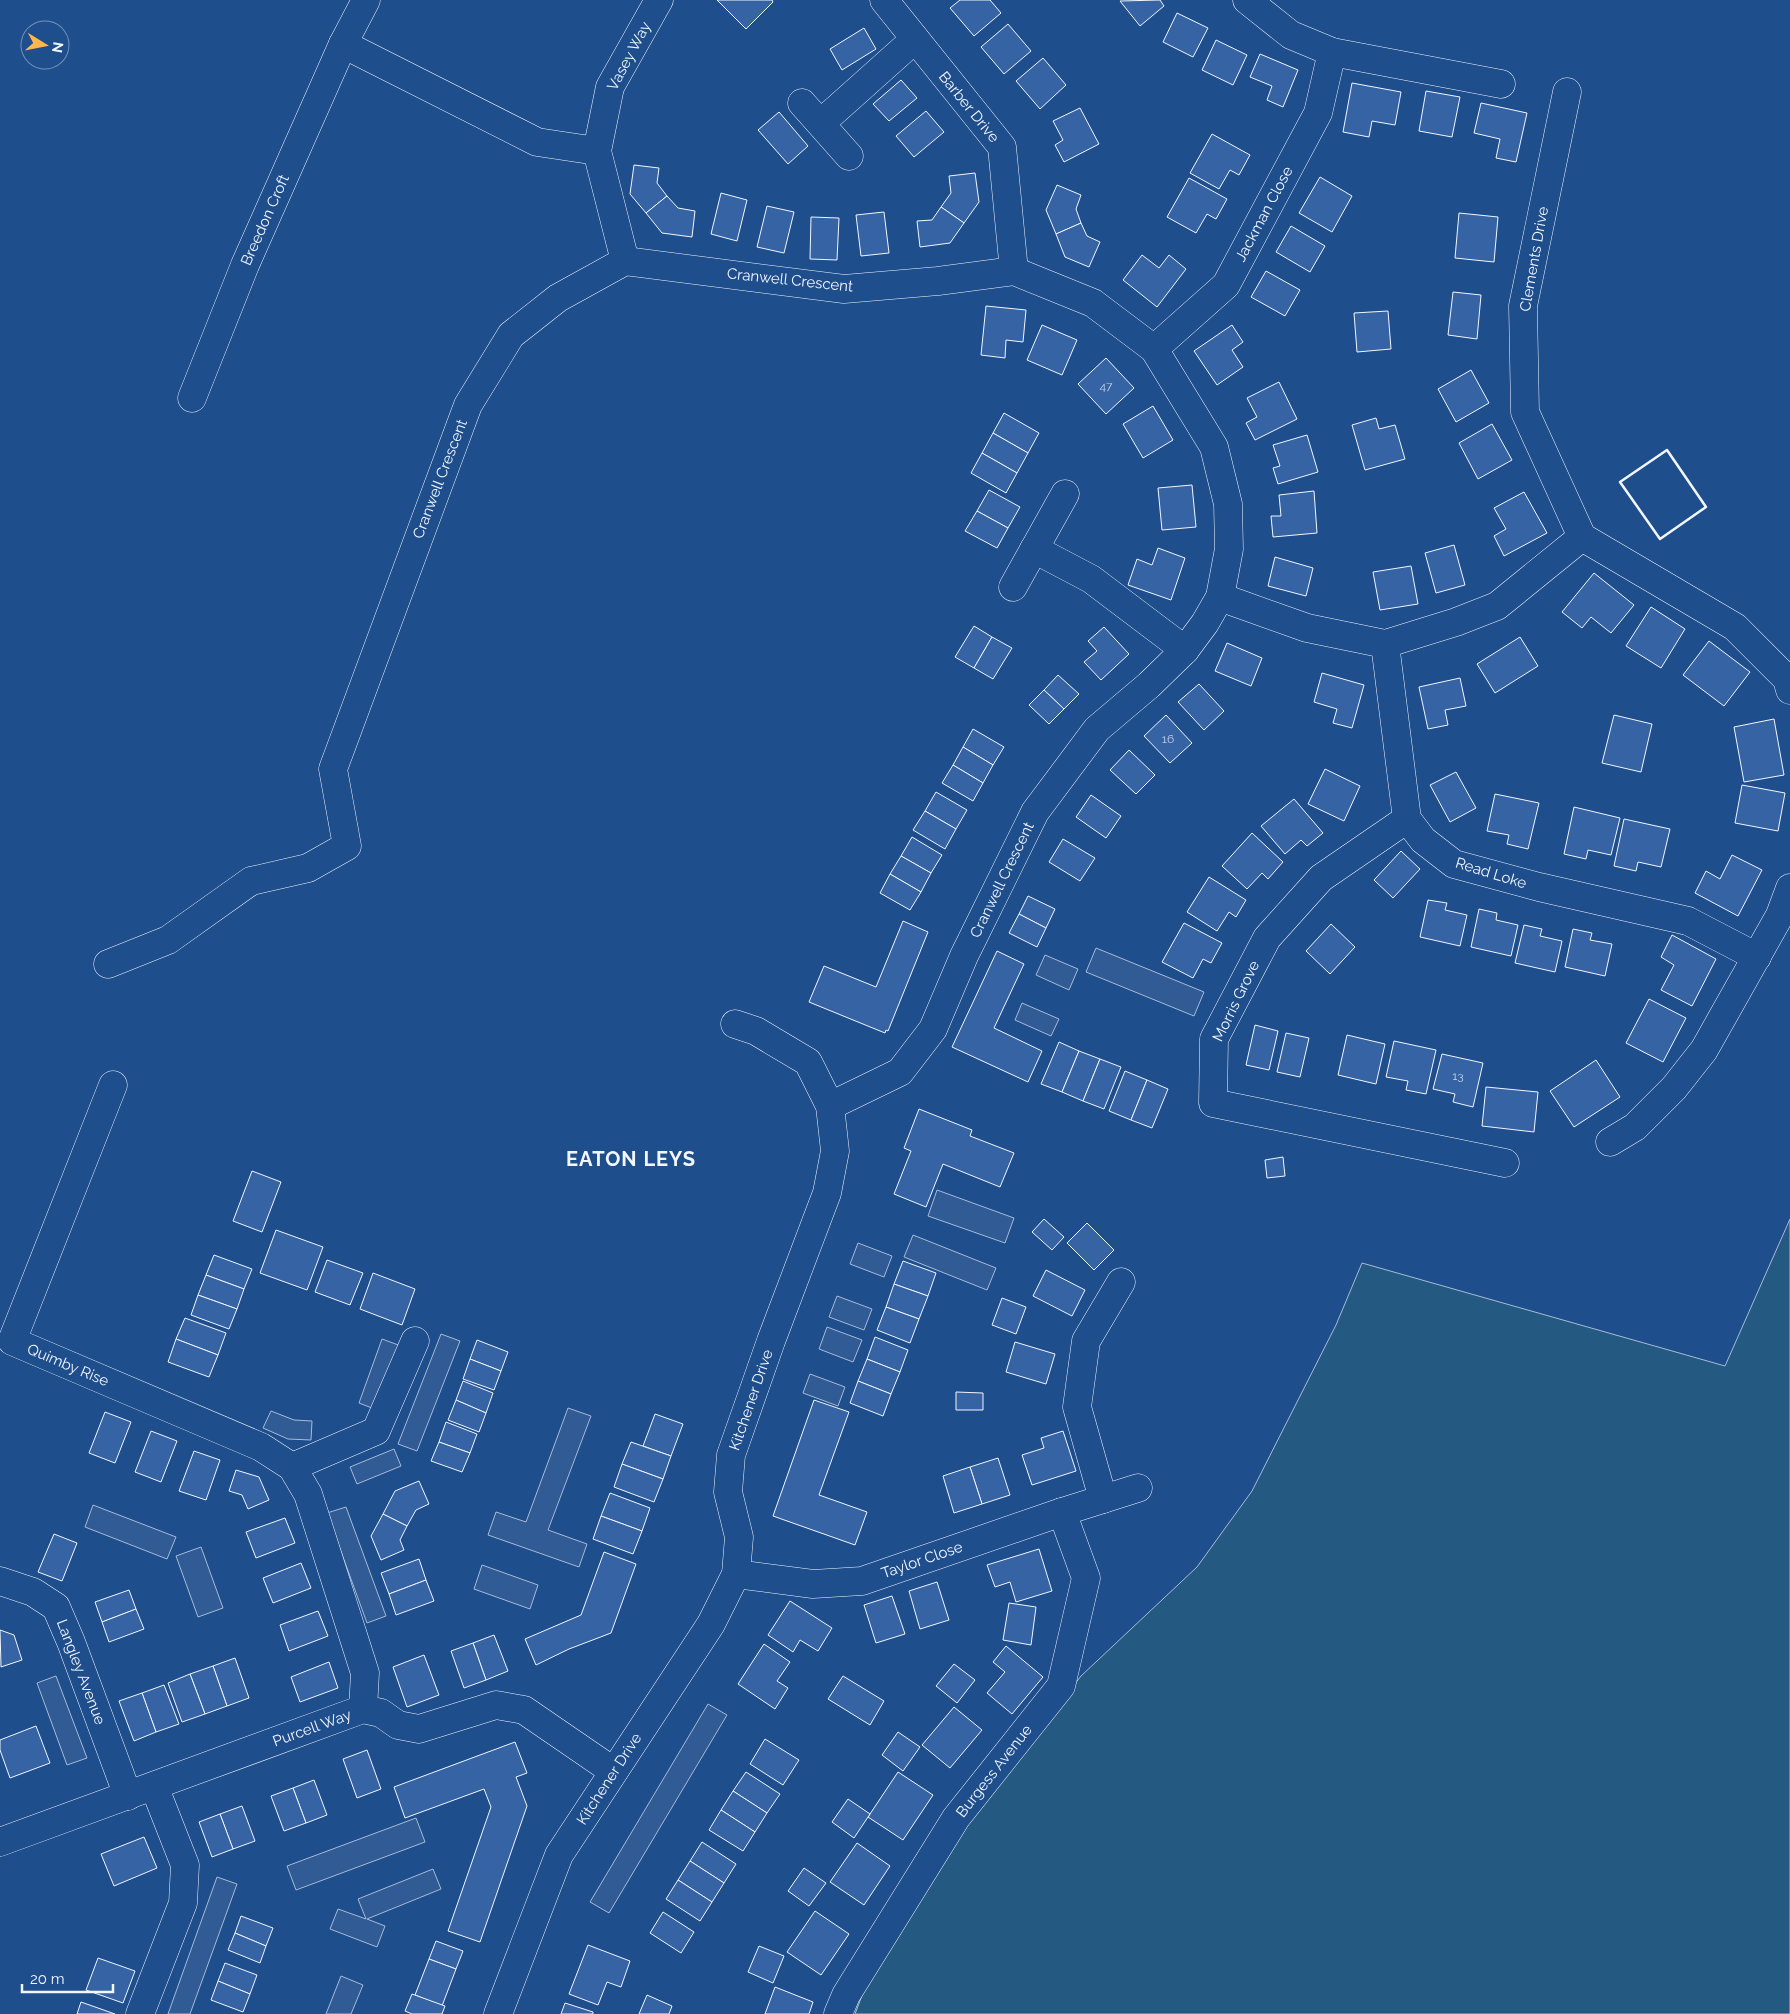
<svg xmlns="http://www.w3.org/2000/svg" width="1790" height="2014" font-family="Raleway,sans-serif">
<style>
.green{fill:#245a82;stroke:#a8bbd7}
.parking{fill:#305b95;stroke:#a8bbd7}
.building{fill:#3563a3;stroke:#f2f6ff}
.lines{fill:none;stroke-linecap:round;stroke-linejoin:round}
.minor-casing{stroke:#f2f6ff;stroke-width:29}
.minor{stroke:#1f4e8c;stroke-width:28}
.wall{stroke:#f2f6ff;stroke-width:2.5}
.labels{text-anchor:middle;stroke-width:4;stroke-linejoin:round;paint-order:stroke}
.number-label{font-size:12px;fill:#c3d1e8}
.street-label{font-size:15px;fill:#f2f6ff;stroke:#1f4e8c}
.district-label{font-size:20px;font-weight:bold;letter-spacing:1px;fill:#f2f6ff;stroke:#1f4e8c}
</style>
<rect width="100%" height="100%" fill="#1f4e8c"/>
<polygon class="green" points="1790,1219 1790,2014 855,2014 866,1985 977,1810 1081,1676 1197,1567 1252,1491 1336,1325 1362,1263 1725,1366"/>
<g class="parking">
<polygon points="1096,948 1204,992 1194,1016 1086,972"/>
<polygon points="1045,955 1078,969 1069,990 1036,975"/>
<polygon points="1022,1003 1059,1019 1051,1036 1015,1020"/>
<polygon points="937,1190 1014,1218 1005,1243 928,1216"/>
<polygon points="913,1235 996,1268 987,1290 904,1257"/>
<polygon points="858,1243 892,1256 884,1277 850,1264"/>
<polygon points="837,1296 872,1309 864,1330 829,1317"/>
<polygon points="827,1327 862,1340 853,1362 819,1349"/>
<polygon points="441,1334 460,1341 417,1451 398,1444"/>
<polygon points="382,1339 401,1346 377,1410 359,1403"/>
<polygon points="810,1374 845,1387 838,1406 803,1393"/>
<polygon points="568,1408 591,1416 548,1530 587,1544 579,1567 488,1535 496,1512 526,1522"/>
<polygon points="271,1411 294,1420 312,1421 311,1440 288,1439 263,1428"/>
<polygon points="394,1449 401,1466 357,1484 350,1467"/>
<polygon points="93,1505 176,1537 167,1559 85,1527"/>
<polygon points="346,1507 386,1616 367,1623 327,1513"/>
<polygon points="201,1547 223,1608 198,1617 176,1556"/>
<polygon points="482,1565 538,1585 530,1609 474,1589"/>
<polygon points="56,1676 87,1758 67,1765 37,1683"/>
<polygon points="708,1704 727,1715 609,1913 590,1902"/>
<polygon points="416,1818 425,1842 296,1890 287,1866"/>
<polygon points="433,1869 441,1889 367,1919 385,1926 377,1947 330,1929 338,1909 366,1919 358,1899"/>
<polygon points="217,1877 237,1884 190,2014 168,2014"/>
<polygon points="341,1976 363,1985 351,2014 326,2014"/>
</g>
<g class="building">
<polygon points="717,0 772,0 773,2 746,29"/>
<polygon points="960,0 990,0 1001,13 974,36 950,8"/>
<polygon points="1160,0 1164,6 1140,26 1120,1"/>
<polygon points="1177,13 1208,28 1193,57 1163,42"/>
<polygon points="1008,24 1031,51 1004,74 981,47"/>
<polygon points="864,28 876,49 842,70 830,49"/>
<polygon points="1216,40 1247,55 1233,85 1202,70"/>
<polygon points="1260,54 1298,70 1283,107 1267,100 1272,86 1250,77"/>
<polygon points="1043,58 1066,85 1040,109 1016,81"/>
<polygon points="901,80 917,98 889,121 873,104"/>
<polygon points="1352,83 1401,92 1395,125 1372,121 1369,137 1343,132"/>
<polygon points="1426,91 1460,97 1452,137 1419,131"/>
<polygon points="1481,103 1527,113 1516,162 1496,158 1500,139 1474,133"/>
<polygon points="1080,108 1099,144 1064,162 1055,145 1063,140 1053,121"/>
<polygon points="926,111 944,132 914,157 896,136"/>
<polygon points="779,112 808,146 788,164 758,130"/>
<polygon points="1212,134 1250,155 1239,175 1230,170 1219,189 1190,173"/>
<polygon points="634,165 659,168 657,183 667,196 646,213 630,194"/>
<polygon points="975,173 979,202 964,223 941,207 951,193 949,176"/>
<polygon points="1320,177 1352,196 1332,232 1299,213"/>
<polygon points="1189,178 1227,199 1216,219 1207,214 1196,233 1167,217"/>
<polygon points="1057,185 1081,195 1076,209 1081,223 1056,234 1046,210"/>
<polygon points="721,193 747,200 737,241 711,234"/>
<polygon points="667,196 678,208 695,211 692,237 662,233 646,213"/>
<polygon points="767,206 794,212 784,253 757,247"/>
<polygon points="941,207 964,223 950,243 920,247 917,221 932,220"/>
<polygon points="884,212 889,253 861,256 856,215"/>
<polygon points="1459,213 1498,217 1494,262 1455,258"/>
<polygon points="811,217 839,218 837,260 810,259"/>
<polygon points="1081,223 1087,236 1100,242 1089,267 1065,257 1056,234"/>
<polygon points="1291,226 1325,246 1310,272 1276,252"/>
<polygon points="1142,255 1159,268 1169,255 1186,269 1157,307 1123,280"/>
<polygon points="1266,271 1300,290 1285,316 1251,297"/>
<polygon points="1453,292 1481,295 1477,339 1448,335"/>
<polygon points="986,306 1026,310 1023,342 1006,340 1005,358 981,355"/>
<polygon points="1388,311 1391,349 1357,352 1354,313"/>
<polygon points="1042,325 1077,340 1062,375 1027,360"/>
<polygon points="1232,325 1243,342 1232,350 1243,367 1217,385 1194,351"/>
<polygon points="1106,358 1134,388 1106,414 1078,384"/>
<polygon points="1471,370 1489,403 1456,422 1438,389"/>
<polygon points="1279,382 1297,419 1255,440 1246,423 1257,417 1247,398"/>
<polygon points="1153,406 1173,440 1143,458 1123,424"/>
<polygon points="1004,413 1039,433 1028,453 993,433"/>
<polygon points="1376,418 1379,429 1395,425 1405,459 1365,470 1352,425"/>
<polygon points="1492,424 1512,460 1478,479 1459,443"/>
<polygon points="993,433 1028,453 1017,473 982,453"/>
<polygon points="1307,435 1318,472 1278,484 1273,468 1280,466 1273,445"/>
<polygon points="982,453 1017,473 1006,493 971,473"/>
<polygon points="1192,485 1196,527 1162,530 1158,488"/>
<polygon points="989,490 1020,507 1008,528 977,511"/>
<polygon points="1314,491 1317,533 1273,537 1271,516 1281,516 1279,495"/>
<polygon points="1524,492 1547,533 1504,556 1494,536 1506,529 1494,508"/>
<polygon points="977,511 1008,528 997,548 965,531"/>
<polygon points="1454,545 1465,585 1436,593 1425,553"/>
<polygon points="1158,548 1185,558 1171,600 1128,585 1137,559 1152,565"/>
<polygon points="1275,557 1313,568 1306,596 1268,586"/>
<polygon points="1411,566 1418,604 1380,610 1373,572"/>
<polygon points="1594,573 1634,605 1611,633 1591,617 1582,628 1562,612"/>
<polygon points="1651,607 1685,629 1661,668 1626,646"/>
<polygon points="974,626 992,637 974,668 955,657"/>
<polygon points="1104,627 1129,654 1101,680 1084,662 1097,651 1088,641"/>
<polygon points="992,637 1012,648 993,679 974,668"/>
<polygon points="1520,637 1538,666 1495,693 1477,664"/>
<polygon points="1709,641 1750,672 1724,706 1683,675"/>
<polygon points="1227,643 1262,658 1251,686 1215,671"/>
<polygon points="1322,673 1364,685 1352,728 1333,723 1337,709 1314,702"/>
<polygon points="1058,675 1079,694 1064,709 1044,690"/>
<polygon points="1460,678 1466,706 1445,710 1448,725 1428,729 1419,687"/>
<polygon points="1199,684 1224,711 1204,730 1178,702"/>
<polygon points="1044,690 1064,709 1049,724 1029,705"/>
<polygon points="1166,715 1192,743 1170,763 1144,736"/>
<polygon points="1614,715 1652,724 1641,772 1602,763"/>
<polygon points="1774,719 1784,775 1744,782 1734,727"/>
<polygon points="973,729 1004,747 993,765 963,747"/>
<polygon points="963,747 993,765 983,783 953,765"/>
<polygon points="1129,750 1155,775 1136,794 1110,770"/>
<polygon points="953,765 983,783 973,801 942,783"/>
<polygon points="1325,769 1360,786 1344,821 1308,804"/>
<polygon points="1456,772 1476,808 1450,822 1430,785"/>
<polygon points="1742,785 1785,793 1778,831 1735,823"/>
<polygon points="936,792 967,810 956,829 925,811"/>
<polygon points="1495,794 1539,803 1528,849 1507,844 1509,835 1487,831"/>
<polygon points="1091,795 1121,816 1106,838 1076,817"/>
<polygon points="1294,799 1323,833 1307,846 1301,840 1285,854 1261,826"/>
<polygon points="1574,807 1620,818 1611,855 1588,850 1586,859 1564,854"/>
<polygon points="925,811 956,829 945,849 913,830"/>
<polygon points="1624,819 1670,829 1661,867 1638,862 1636,871 1614,866"/>
<polygon points="1252,833 1283,862 1268,879 1262,873 1247,889 1222,866"/>
<polygon points="912,837 942,855 931,873 901,856"/>
<polygon points="1063,839 1095,858 1080,881 1049,862"/>
<polygon points="1401,851 1420,869 1393,898 1374,880"/>
<polygon points="1732,855 1762,870 1738,916 1695,893 1706,871 1720,879"/>
<polygon points="901,856 931,873 921,892 890,874"/>
<polygon points="890,874 921,892 910,910 880,893"/>
<polygon points="1209,877 1246,900 1236,917 1229,912 1217,931 1187,912"/>
<polygon points="1028,896 1055,909 1046,928 1019,914"/>
<polygon points="1428,900 1447,903 1445,910 1467,915 1460,946 1420,937"/>
<polygon points="1479,909 1497,913 1496,920 1518,925 1511,956 1471,947"/>
<polygon points="1019,914 1046,928 1037,947 1009,933"/>
<polygon points="903,921 928,932 888,1031 886,1030 885,1033 809,1002 824,966 876,987"/>
<polygon points="1184,923 1222,943 1211,963 1203,959 1193,978 1162,962"/>
<polygon points="1331,924 1355,947 1330,974 1306,951"/>
<polygon points="1524,925 1542,929 1540,936 1562,941 1555,972 1515,963"/>
<polygon points="1573,929 1592,933 1590,940 1612,944 1605,976 1565,967"/>
<polygon points="1672,935 1716,959 1692,1006 1661,990 1674,965 1661,957"/>
<polygon points="997,951 1024,964 994,1028 1042,1051 1028,1082 952,1047"/>
<polygon points="1649,999 1686,1018 1663,1062 1626,1043"/>
<polygon points="1255,1025 1278,1031 1269,1070 1246,1065"/>
<polygon points="1286,1033 1309,1038 1300,1077 1277,1072"/>
<polygon points="1347,1035 1385,1044 1376,1084 1338,1075"/>
<polygon points="1394,1041 1436,1050 1426,1094 1406,1090 1408,1081 1386,1077"/>
<polygon points="1059,1042 1079,1051 1062,1092 1041,1084"/>
<polygon points="1079,1051 1100,1059 1083,1101 1062,1092"/>
<polygon points="1442,1054 1483,1063 1473,1107 1453,1102 1455,1094 1433,1089"/>
<polygon points="1100,1059 1121,1067 1104,1109 1083,1101"/>
<polygon points="1596,1060 1620,1097 1574,1127 1550,1091"/>
<polygon points="1125,1071 1147,1080 1131,1120 1109,1111"/>
<polygon points="1147,1080 1168,1089 1152,1128 1131,1120"/>
<polygon points="1486,1087 1538,1092 1534,1132 1482,1126"/>
<polygon points="919,1109 972,1130 970,1136 1014,1153 1000,1187 943,1164 926,1207 894,1194 911,1151 904,1148"/>
<polygon points="1283,1157 1285,1176 1267,1178 1265,1160"/>
<polygon points="252,1171 281,1182 262,1232 233,1221"/>
<polygon points="1044,1219 1064,1237 1052,1250 1032,1232"/>
<polygon points="1087,1223 1114,1250 1094,1270 1067,1243"/>
<polygon points="276,1230 323,1247 307,1290 260,1273"/>
<polygon points="214,1255 252,1269 244,1289 206,1275"/>
<polygon points="327,1260 363,1273 350,1305 315,1292"/>
<polygon points="903,1261 936,1273 928,1296 894,1284"/>
<polygon points="1046,1270 1085,1290 1072,1316 1033,1296"/>
<polygon points="373,1273 415,1289 402,1325 360,1309"/>
<polygon points="206,1275 244,1289 237,1309 198,1295"/>
<polygon points="894,1284 928,1296 919,1319 886,1307"/>
<polygon points="198,1295 237,1309 229,1329 191,1315"/>
<polygon points="1002,1298 1026,1307 1016,1334 992,1325"/>
<polygon points="886,1307 919,1319 910,1343 877,1330"/>
<polygon points="185,1318 226,1333 218,1355 176,1339"/>
<polygon points="875,1337 908,1350 900,1372 867,1359"/>
<polygon points="176,1339 218,1355 209,1377 168,1362"/>
<polygon points="477,1340 508,1352 501,1371 470,1359"/>
<polygon points="1015,1342 1055,1354 1046,1384 1006,1372"/>
<polygon points="470,1359 501,1371 494,1390 463,1379"/>
<polygon points="867,1359 900,1372 891,1394 858,1381"/>
<polygon points="463,1381 493,1393 486,1413 456,1400"/>
<polygon points="858,1381 891,1394 883,1416 850,1403"/>
<polygon points="956,1392 983,1393 983,1410 956,1410"/>
<polygon points="456,1400 486,1413 479,1432 448,1420"/>
<polygon points="814,1400 849,1412 819,1495 867,1512 855,1545 773,1516"/>
<polygon points="105,1412 131,1422 115,1463 89,1453"/>
<polygon points="655,1414 683,1424 671,1456 643,1446"/>
<polygon points="446,1422 477,1434 470,1453 439,1442"/>
<polygon points="151,1431 177,1441 161,1482 135,1472"/>
<polygon points="1063,1431 1076,1471 1032,1485 1022,1455 1044,1448 1041,1438"/>
<polygon points="439,1442 470,1453 462,1472 431,1461"/>
<polygon points="631,1442 671,1456 663,1479 622,1464"/>
<polygon points="194,1451 220,1460 206,1500 179,1491"/>
<polygon points="998,1458 1010,1495 982,1504 970,1467"/>
<polygon points="622,1464 663,1479 654,1502 614,1487"/>
<polygon points="970,1467 982,1504 954,1513 943,1476"/>
<polygon points="236,1470 259,1477 269,1500 248,1509 242,1495 229,1491"/>
<polygon points="419,1481 429,1504 416,1510 407,1526 383,1514 395,1491"/>
<polygon points="610,1493 650,1508 642,1531 601,1516"/>
<polygon points="383,1514 407,1526 400,1540 404,1550 381,1560 371,1536"/>
<polygon points="601,1516 642,1531 633,1554 593,1539"/>
<polygon points="285,1518 295,1543 256,1558 246,1532"/>
<polygon points="54,1534 77,1543 62,1581 38,1572"/>
<polygon points="1039,1549 1052,1591 1016,1602 1010,1582 995,1587 987,1565"/>
<polygon points="604,1552 636,1564 611,1633 569,1649 536,1665 525,1639 581,1615"/>
<polygon points="419,1559 426,1580 389,1594 381,1573"/>
<polygon points="301,1563 311,1588 273,1603 263,1578"/>
<polygon points="426,1580 434,1601 396,1615 389,1594"/>
<polygon points="937,1582 949,1620 920,1629 909,1591"/>
<polygon points="129,1590 136,1609 102,1622 95,1602"/>
<polygon points="892,1596 905,1634 876,1643 864,1605"/>
<polygon points="790,1601 832,1628 818,1651 800,1640 793,1652 768,1635"/>
<polygon points="1009,1603 1036,1607 1031,1645 1003,1640"/>
<polygon points="136,1609 144,1629 109,1642 102,1622"/>
<polygon points="318,1611 328,1636 289,1651 280,1625"/>
<polygon points="0,1630 14,1635 22,1660 1,1667"/>
<polygon points="494,1635 508,1671 486,1680 473,1643"/>
<polygon points="473,1643 486,1680 464,1688 451,1651"/>
<polygon points="764,1644 790,1662 777,1681 788,1688 775,1709 738,1684"/>
<polygon points="1006,1646 1043,1677 1012,1714 987,1693 1005,1672 993,1662"/>
<polygon points="424,1655 439,1695 407,1707 393,1667"/>
<polygon points="235,1658 249,1698 227,1706 213,1666"/>
<polygon points="329,1662 338,1688 300,1702 291,1677"/>
<polygon points="954,1664 975,1680 957,1703 936,1686"/>
<polygon points="213,1666 227,1706 205,1714 190,1674"/>
<polygon points="190,1674 205,1714 182,1722 168,1683"/>
<polygon points="843,1676 884,1701 870,1725 828,1699"/>
<polygon points="164,1685 179,1724 156,1732 142,1693"/>
<polygon points="142,1693 156,1732 134,1741 119,1701"/>
<polygon points="954,1707 982,1730 950,1768 922,1745"/>
<polygon points="36,1726 50,1763 10,1778 0,1750 0,1740"/>
<polygon points="898,1732 920,1747 903,1771 882,1755"/>
<polygon points="765,1739 799,1760 783,1785 750,1764"/>
<polygon points="515,1742 527,1773 516,1777 527,1806 480,1942 448,1931 491,1807 484,1789 405,1818 394,1787"/>
<polygon points="367,1750 381,1789 357,1798 343,1759"/>
<polygon points="746,1772 780,1794 767,1813 733,1791"/>
<polygon points="898,1772 933,1795 903,1840 868,1817"/>
<polygon points="314,1780 327,1815 306,1823 293,1788"/>
<polygon points="293,1788 306,1823 284,1831 271,1796"/>
<polygon points="733,1791 767,1813 755,1832 721,1810"/>
<polygon points="848,1799 870,1814 854,1838 832,1822"/>
<polygon points="242,1806 255,1841 233,1849 220,1814"/>
<polygon points="721,1810 755,1832 743,1851 709,1830"/>
<polygon points="220,1814 233,1849 212,1857 199,1822"/>
<polygon points="144,1837 157,1868 114,1886 101,1854"/>
<polygon points="702,1842 736,1864 724,1883 690,1861"/>
<polygon points="857,1843 890,1866 864,1905 830,1882"/>
<polygon points="690,1861 724,1883 712,1902 678,1880"/>
<polygon points="804,1868 826,1883 809,1906 788,1891"/>
<polygon points="678,1880 712,1902 700,1921 666,1899"/>
<polygon points="815,1911 849,1934 821,1975 787,1952"/>
<polygon points="663,1912 694,1932 681,1953 650,1933"/>
<polygon points="241,1916 273,1928 266,1946 235,1933"/>
<polygon points="235,1933 266,1946 260,1963 228,1950"/>
<polygon points="436,1941 463,1951 456,1969 429,1959"/>
<polygon points="588,1945 630,1961 621,1987 607,1982 598,2005 569,1994"/>
<polygon points="759,1946 784,1956 773,1983 748,1972"/>
<polygon points="98,1958 135,1971 123,2003 86,1990"/>
<polygon points="429,1959 456,1969 442,2006 415,1995"/>
<polygon points="225,1963 257,1975 250,1994 218,1981"/>
<polygon points="218,1981 250,1994 243,2012 211,2000"/>
<polygon points="775,1987 813,2002 809,2014 765,2014"/>
<polygon points="412,1994 445,2006 442,2014 412,2014 405,2011"/>
<polygon points="647,1995 672,2006 669,2014 639,2014"/>
<polygon points="81,2002 115,2014 77,2014"/>
<polygon points="565,2003 593,2012 593,2014 561,2014"/>
</g>
<g class="lines">
<g class="minor-casing">
<g id="minor">
<polyline points="884,0 1002,147 1014,271"/>
<polyline points="1247,0 1291,35 1332,52 1501,84"/>
<polyline points="343,44 366,0"/>
<polyline points="1567,92 1523,306 1525,412 1582,537 1735,627 1787,679 1790,690"/>
<polyline points="802,103 849,156"/>
<polyline points="821,123 915,39"/>
<polyline points="625,261 597,151 610,87 659,0"/>
<polyline points="1154,349 1226,285 1318,113 1332,52"/>
<polyline points="192,398 245,265 343,44 537,142 597,151"/>
<polyline points="1034,549 1091,579 1185,650"/>
<polyline points="1013,587 1065,494"/>
<polyline points="1220,597 1307,628 1385,644 1456,622 1497,606 1582,537"/>
<polyline points="1385,644 1407,819 1423,840 1454,864 1539,887 1688,921 1757,957"/>
<polyline points="1407,819 1321,878 1267,938 1214,1039 1213,1103 1505,1163"/>
<polyline points="108,964 168,940 251,881 308,868 347,846 333,769 468,405 511,335 558,298 625,261 844,289 938,281 1014,271 1093,303 1154,349 1214,447 1228,504 1229,549 1220,597 1205,623 1185,650 1149,685 1097,729 1035,812 964,956 933,1029 900,1072 830,1106"/>
<polyline points="113,1085 12,1341 261,1447 292,1467 308,1494 365,1673 363,1709"/>
<polyline points="1610,1142 1635,1127 1674,1088 1704,1050 1780,915 1790,888"/>
<polyline points="292,1467 376,1431 415,1341"/>
<polyline points="1103,1499 1077,1407 1086,1341 1121,1282"/>
<polyline points="736,1574 813,1584 862,1581 1062,1512 1138,1488"/>
<polyline points="0,1581 33,1592 56,1607 71,1642 128,1796"/>
<polyline points="0,1842 363,1709 381,1713 398,1725 419,1729 496,1705 524,1710 613,1771"/>
<polyline points="140,2014 183,1903 185,1865 154,1786"/>
<polyline points="498,2014 559,1855 711,1624 736,1574 739,1537 728,1492 731,1455 771,1341 827,1193 835,1151 830,1106 808,1062 756,1031 735,1024"/>
<polyline points="838,2014 846,1995 956,1818 1061,1686 1086,1578 1062,1512"/>
</g>
</g>
<use href="#minor" class="minor"/>
<polygon class="wall" points="1667,450 1706,507 1660,539 1620,482"/>
</g>
<g class="labels">
<g class="number-label">
<text x="1106" y="390">47</text>
<text x="1168" y="743">16</text>
<text x="1458" y="1080">13</text>
</g>
<g class="street-label">
<text transform="translate(629 56) rotate(-62)" y="5">Vasey Way</text>
<text transform="translate(969 107) rotate(51)" y="5">Barber Drive</text>
<text transform="translate(1264 214) rotate(-62)" y="5">Jackman Close</text>
<text transform="translate(265 220) rotate(-66)" y="5">Breedon Croft</text>
<text transform="translate(1534 259) rotate(-80)" y="5">Clements Drive</text>
<text transform="translate(790 280) rotate(6)" y="5">Cranwell Crescent</text>
<text transform="translate(440 479) rotate(-69)" y="5">Cranwell Crescent</text>
<text transform="translate(1491 873) rotate(17)" y="5">Read Loke</text>
<text transform="translate(1002 880) rotate(-64)" y="5">Cranwell Crescent</text>
<text transform="translate(1236 1001) rotate(-64)" y="5">Morris Grove</text>
<text transform="translate(68 1365) rotate(23)" y="5">Quimby Rise</text>
<text transform="translate(751 1400) rotate(-71)" y="5">Kitchener Drive</text>
<text transform="translate(922 1560) rotate(-19)" y="5">Taylor Close</text>
<text transform="translate(81 1672) rotate(69)" y="5">Langley Avenue</text>
<text transform="translate(312 1728) rotate(-20)" y="5">Purcell Way</text>
<text transform="translate(994 1771) rotate(-52)" y="5">Burgess Avenue</text>
<text transform="translate(609 1779) rotate(-57)" y="5">Kitchener Drive</text>
</g>
<g class="district-label">
<text x="631" y="1166">EATON LEYS</text>
</g>
</g>
<g transform="translate(45 45) rotate(100)"><circle r="24" fill="#1f4e8c" stroke="#7391ba"/>
<path d="M0-4L9 19L0 12L-9 19Z" fill="#ffb74d"/>
<text y="-8" font-size="14" font-weight="bold" text-anchor="middle" fill="#f2f6ff">N</text>
</g>
<path d="M22 1984v8h91v-8" fill="none" stroke="#f2f6ff" stroke-width="2.5"/>
<text x="30" y="1984" font-size="15" fill="#f2f6ff" stroke="#1f4e8c" stroke-width="4" paint-order="stroke">20 m</text>
</svg>
